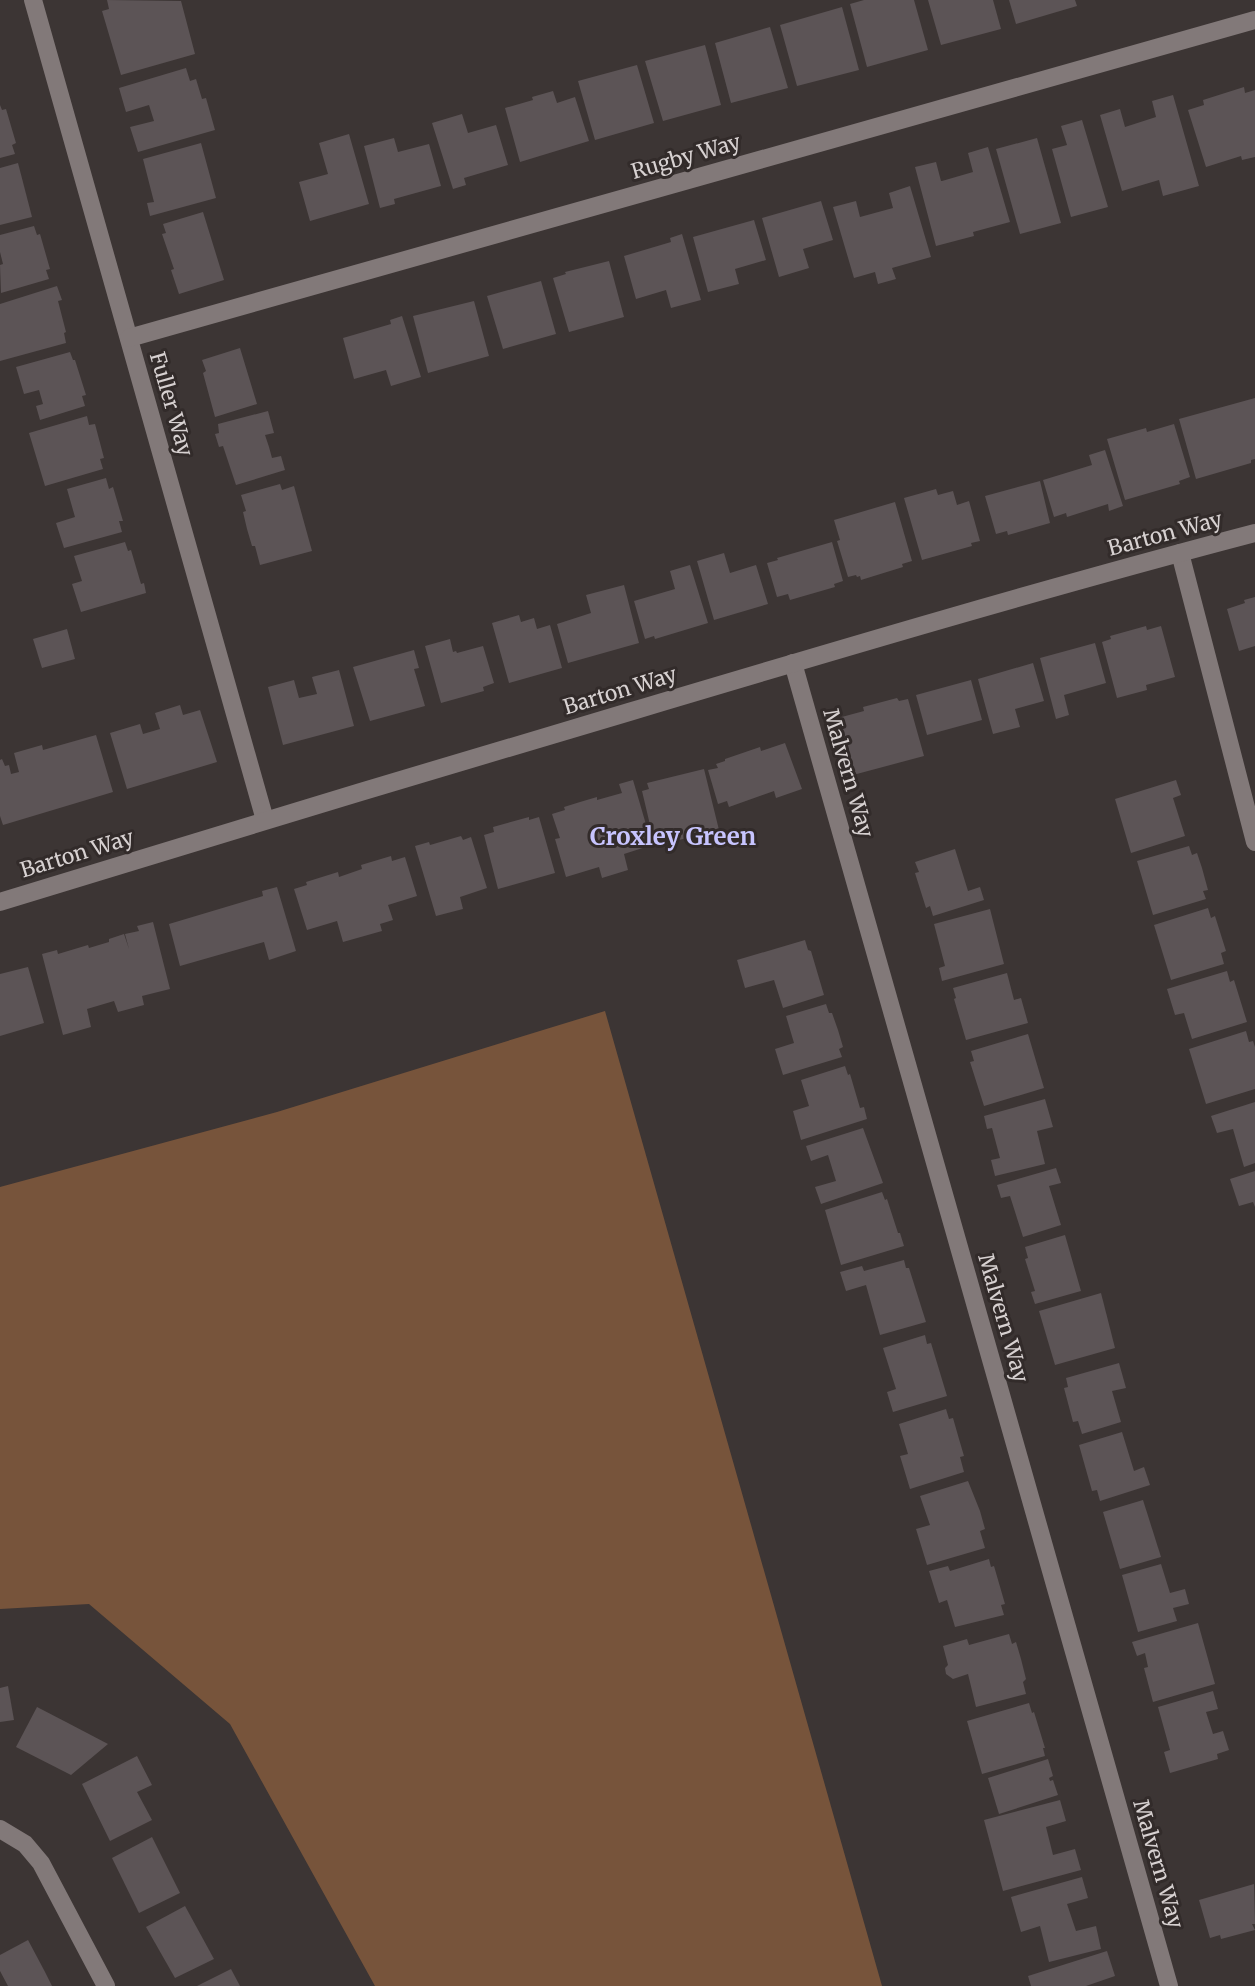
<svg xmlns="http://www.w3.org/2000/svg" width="1255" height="1986" font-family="Merriweather,serif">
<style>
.green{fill:#77543b}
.building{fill:#5c5456}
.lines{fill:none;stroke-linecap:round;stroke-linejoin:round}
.minor{stroke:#827979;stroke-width:18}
.labels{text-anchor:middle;stroke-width:6;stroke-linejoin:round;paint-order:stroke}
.street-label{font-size:21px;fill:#d7d1d1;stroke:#322b2a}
.quarter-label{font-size:24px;font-weight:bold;fill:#c7c4fe;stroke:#322b2a}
</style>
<rect width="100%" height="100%" fill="#3c3534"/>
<polygon class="green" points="605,1011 882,1986 375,1986 230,1724 89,1604 0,1609 0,1187 277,1112"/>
<g class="building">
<polygon points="107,0 181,1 195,54 121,75 102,11 109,9"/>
<polygon points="864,0 914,0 928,50 867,67 850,4"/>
<polygon points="928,0 993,0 1001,29 941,45"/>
<polygon points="1009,0 1075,0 1077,6 1016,24"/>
<polygon points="842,7 859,70 797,86 780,25"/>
<polygon points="770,27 788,88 731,103 715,43"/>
<polygon points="705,45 721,105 663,121 645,61"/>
<polygon points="637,65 654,123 595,140 578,81"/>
<polygon points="186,68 190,81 196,79 202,99 206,98 215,130 138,152 130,127 154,121 149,105 126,112 119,88"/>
<polygon points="1244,87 1245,93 1255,90 1255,157 1242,160 1241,156 1206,167 1188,110 1204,105 1203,100"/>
<polygon points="553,91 557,103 575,97 589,141 520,162 505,108 533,100 532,97"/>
<polygon points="1173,95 1199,186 1163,196 1159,180 1122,191 1100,115 1120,109 1125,127 1156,117 1152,101"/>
<polygon points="0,105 2,110 6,109 16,143 12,145 15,154 0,158"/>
<polygon points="462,114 468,133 496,125 508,165 464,178 466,185 453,189 432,123"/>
<polygon points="1082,120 1108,207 1071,217 1052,149 1067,145 1061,126"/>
<polygon points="349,134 369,204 310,221 299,182 328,174 319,143"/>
<polygon points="394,138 398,152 429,144 441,186 394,199 395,204 380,208 364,146"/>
<polygon points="1037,138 1061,223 1020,234 996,149"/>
<polygon points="201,143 216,198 150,216 147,203 154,202 143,159"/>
<polygon points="988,147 1010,222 973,232 974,236 936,246 915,167 936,162 941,181 942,181 973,172 968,153"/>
<polygon points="18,163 32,217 0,225 0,168"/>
<polygon points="910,186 931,257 892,268 896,279 878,284 875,272 854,278 833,207 856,201 860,217 893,208 889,193"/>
<polygon points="821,201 833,240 803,249 809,268 779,277 762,218"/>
<polygon points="203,212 224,280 179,294 171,270 174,269 162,234 166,233 163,224"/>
<polygon points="754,220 766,260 735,269 739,284 708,292 693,237"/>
<polygon points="34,226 37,235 40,234 50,269 46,270 49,279 1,293 0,265 3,264 0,252 0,235"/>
<polygon points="682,234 701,300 671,308 666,290 636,299 624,256 671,242 670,238"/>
<polygon points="609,261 624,317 569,332 553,278 566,274 565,272"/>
<polygon points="541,281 556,334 503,349 487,296"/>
<polygon points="57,286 62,300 58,301 66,332 64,333 66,343 0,361 0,304"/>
<polygon points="474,301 489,356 428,373 413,316"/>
<polygon points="402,316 421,377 391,386 386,370 354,379 343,338 391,324 390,320"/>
<polygon points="240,348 257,404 215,417 203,373 206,371 202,360"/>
<polygon points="70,352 73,360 75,360 86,395 82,396 85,406 40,420 36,406 43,404 39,390 24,394 16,367"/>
<polygon points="1255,398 1255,459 1251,460 1251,463 1196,479 1179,419"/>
<polygon points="268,411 274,433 265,435 269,447 272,458 281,456 285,470 236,485 223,446 219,447 215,434 219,433 218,424"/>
<polygon points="87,416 89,425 95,424 104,458 100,459 103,469 45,486 29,433"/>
<polygon points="1174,424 1190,477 1179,481 1180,484 1125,500 1107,439 1146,428 1147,432"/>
<polygon points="1105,450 1123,506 1109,511 1108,504 1067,517 1066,513 1054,517 1043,480 1092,465 1089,455"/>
<polygon points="106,478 109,489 113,487 123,521 119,521 122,532 64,548 56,523 75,517 67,489"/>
<polygon points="1040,481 1050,523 1008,535 1007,531 996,534 985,496"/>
<polygon points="280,484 282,490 294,486 312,551 260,565 255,546 252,546 247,529 243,512 246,511 241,495"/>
<polygon points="936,489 938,495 953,491 957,505 969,501 980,541 971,543 972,546 922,560 904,498"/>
<polygon points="895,502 912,561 902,564 903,567 861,580 860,576 857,577 856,575 848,577 837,541 840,540 834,520"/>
<polygon points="125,542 128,551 131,550 141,584 144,583 146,593 81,612 72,584 82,581 74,556"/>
<polygon points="832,542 843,581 834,584 835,587 790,600 788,594 777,597 767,563 778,560 777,558"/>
<polygon points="724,553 730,573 756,565 768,604 714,620 697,561"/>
<polygon points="690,565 708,623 655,639 654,636 645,639 634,601 675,589 670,571"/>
<polygon points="624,585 639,643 568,663 557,624 591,613 586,595"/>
<polygon points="1255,597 1255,646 1239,651 1227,609 1245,603 1244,600"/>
<polygon points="519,615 521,622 534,618 537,629 550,625 562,668 509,683 492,623"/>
<polygon points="1146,626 1147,630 1161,626 1175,677 1146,685 1147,690 1117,698 1102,642 1111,639 1110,636"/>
<polygon points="67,629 75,659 42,668 33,639"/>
<polygon points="450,639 453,652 456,651 457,653 483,646 494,683 483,687 484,691 441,703 425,646"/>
<polygon points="1095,643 1106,683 1064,695 1069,715 1056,719 1040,658"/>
<polygon points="414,650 419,668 414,669 425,706 370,721 353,667"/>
<polygon points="1033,663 1044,701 1015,709 1020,727 993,734 978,679"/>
<polygon points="339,670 354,726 283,745 268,687 294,680 299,698 317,694 312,677"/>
<polygon points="971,680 982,720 927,735 916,695"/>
<polygon points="897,698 899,701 908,699 924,756 853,775 838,718 864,711 863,707"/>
<polygon points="180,705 183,715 200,710 217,762 127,789 110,733 140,724 143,734 160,729 155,713"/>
<polygon points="96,735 113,792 3,825 0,816 0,760 2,759 5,766 9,765 11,774 19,772 14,753 42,745 43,750"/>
<polygon points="785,743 802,789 776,798 774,791 729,807 727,801 718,804 708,770 718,768 716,764 725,761 725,759 760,747 761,751"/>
<polygon points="704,769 719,830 655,846 642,791 649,789 647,783"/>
<polygon points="633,780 652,845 624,854 628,870 602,878 599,867 566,877 555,839 560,838 552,814 565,810 564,807 580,802 597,797 597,800 622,793 619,784"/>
<polygon points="1176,780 1181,795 1173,798 1185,836 1131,853 1115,799"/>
<polygon points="529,817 529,820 539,817 555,873 498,889 484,835 494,832 493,827"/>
<polygon points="461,836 463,840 471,837 487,888 460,897 463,909 436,916 415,846 429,842 430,845"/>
<polygon points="1189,846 1192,855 1197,853 1202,868 1208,890 1203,891 1206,899 1153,915 1137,861"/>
<polygon points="955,849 968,891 980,887 984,900 933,916 930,906 926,908 915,873 919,872 915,862"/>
<polygon points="391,856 392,861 405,857 417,896 388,905 393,920 380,924 382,931 343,942 337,921 307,930 294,889 307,885 306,882 338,872 339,877 362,869 361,865"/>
<polygon points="277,887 296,951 269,960 264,942 180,966 169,924 263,896 262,891"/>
<polygon points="1208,908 1211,918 1215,916 1226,951 1221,953 1224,964 1171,980 1154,925"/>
<polygon points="990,909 1004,964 942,981 939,968 945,966 934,924"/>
<polygon points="153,922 170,989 142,996 144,1005 118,1012 114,1001 87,1009 91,1027 63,1035 42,954 57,950 58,954 88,945 89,948 109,942 109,939 124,934 129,949 125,934 139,931 137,926"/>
<polygon points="805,940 808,950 811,951 824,995 783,1008 774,980 745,988 737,960"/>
<polygon points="28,967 44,1023 0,1036 0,974"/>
<polygon points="1227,971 1230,982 1234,980 1247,1022 1192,1039 1184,1013 1175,1015 1167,989"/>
<polygon points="1007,973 1014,1000 1021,998 1028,1023 966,1040 954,999 956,998 953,988"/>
<polygon points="826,1004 829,1013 832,1013 838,1030 843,1047 839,1049 842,1057 783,1075 775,1049 794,1043 786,1016"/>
<polygon points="1246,1031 1249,1042 1253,1041 1255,1047 1255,1089 1206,1104 1189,1049"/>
<polygon points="1028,1034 1044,1088 984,1106 970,1062 974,1061 971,1051"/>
<polygon points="845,1066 848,1075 850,1074 860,1108 864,1107 867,1119 801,1140 793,1111 809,1106 801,1080"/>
<polygon points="1045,1099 1053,1127 1037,1131 1045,1164 995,1176 991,1160 1000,1158 992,1128 987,1129 984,1116"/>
<polygon points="1255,1102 1255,1163 1244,1167 1233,1129 1217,1133 1211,1116"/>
<polygon points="863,1128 883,1183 821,1204 815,1187 836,1181 828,1155 811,1161 806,1146"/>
<polygon points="1056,1168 1061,1183 1049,1186 1061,1225 1023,1237 1010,1196 1001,1198 997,1185"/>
<polygon points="1255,1171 1255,1207 1253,1202 1239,1206 1230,1179"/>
<polygon points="882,1192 885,1200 887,1199 898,1233 900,1233 904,1246 841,1265 825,1210"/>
<polygon points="1065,1235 1081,1291 1035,1304 1031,1292 1035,1291 1025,1259 1028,1258 1025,1247"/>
<polygon points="904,1260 906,1268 909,1268 926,1322 880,1335 866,1285 846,1291 840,1272 862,1266 864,1271"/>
<polygon points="1101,1293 1115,1348 1055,1365 1039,1311"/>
<polygon points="925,1335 927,1344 931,1343 947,1396 893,1412 887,1392 896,1389 883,1348"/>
<polygon points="1119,1363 1126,1388 1112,1391 1121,1422 1082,1434 1078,1421 1073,1422 1064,1388 1068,1387 1066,1378"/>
<polygon points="946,1409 949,1419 953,1418 959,1439 964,1456 960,1457 964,1472 910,1489 900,1456 908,1454 899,1424"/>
<polygon points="1122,1432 1134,1471 1144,1467 1150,1485 1100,1501 1097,1490 1092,1491 1079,1445"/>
<polygon points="968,1481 980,1511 985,1529 980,1531 985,1548 927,1565 916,1529 930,1525 920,1496"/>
<polygon points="1143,1500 1161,1557 1120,1569 1103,1512"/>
<polygon points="989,1559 991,1567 994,1566 1005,1604 1001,1605 1004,1615 955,1627 947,1600 939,1603 929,1571 948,1566 950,1571"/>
<polygon points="1161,1564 1170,1593 1185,1589 1189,1604 1173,1608 1177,1621 1138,1632 1122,1575"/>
<polygon points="1198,1623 1215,1684 1153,1702 1144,1668 1148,1667 1145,1653 1137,1656 1132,1642"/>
<polygon points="1009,1634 1012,1644 1016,1642 1021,1659 1026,1679 1023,1682 1026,1694 976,1707 968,1674 953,1679 946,1674 945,1668 948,1665 943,1646 967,1639 969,1645"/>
<polygon points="8,1686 14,1720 0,1722 0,1688"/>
<polygon points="1213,1691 1218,1709 1206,1712 1213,1734 1223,1731 1229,1750 1217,1754 1218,1759 1170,1773 1164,1752 1170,1750 1158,1707"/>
<polygon points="1029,1703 1032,1713 1034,1712 1045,1748 1043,1748 1045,1756 982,1774 967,1721"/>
<polygon points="37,1707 66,1722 108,1744 71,1775 16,1747"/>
<polygon points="137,1756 152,1785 137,1792 152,1820 110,1841 82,1784"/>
<polygon points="1048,1759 1053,1776 1049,1778 1050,1781 1053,1780 1058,1795 999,1814 988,1778"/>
<polygon points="1060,1800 1066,1821 1046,1827 1053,1855 1075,1849 1081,1870 1003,1891 984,1820"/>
<polygon points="152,1837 180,1893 139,1913 112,1858"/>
<polygon points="1082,1877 1088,1898 1067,1904 1076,1931 1096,1926 1101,1949 1049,1962 1040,1926 1021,1932 1011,1897"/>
<polygon points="1254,1884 1255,1924 1252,1924 1255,1930 1221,1939 1220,1935 1210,1938 1199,1900"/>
<polygon points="185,1906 214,1959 175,1978 146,1927"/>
<polygon points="28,1940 45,1972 52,1986 8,1986 0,1971 0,1955"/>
<polygon points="1107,1951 1115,1976 1086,1986 1031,1986 1028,1976"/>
<polygon points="231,1969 240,1986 197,1986"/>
</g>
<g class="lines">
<g class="minor">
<polyline points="33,0 265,820"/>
<polyline points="129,338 1255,20"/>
<polyline points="1180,553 1255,842"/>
<polyline points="793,663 1169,1986"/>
<path d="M0,902C209,837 419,774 629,712C837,650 1045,588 1255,533"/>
<polyline points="0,1829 25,1844 41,1863 106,1986"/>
</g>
</g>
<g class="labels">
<g class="street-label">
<text transform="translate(686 157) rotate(-16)" y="7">Rugby Way</text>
<text transform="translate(171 404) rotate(74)" y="7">Fuller Way</text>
<text transform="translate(1165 534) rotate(-15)" y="7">Barton Way</text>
<text transform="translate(620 691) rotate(-17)" y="7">Barton Way</text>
<text transform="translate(848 773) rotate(74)" y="7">Malvern Way</text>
<text transform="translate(77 854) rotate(-17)" y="7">Barton Way</text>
<text transform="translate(1003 1318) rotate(74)" y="7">Malvern Way</text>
<text transform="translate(1158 1864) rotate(74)" y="7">Malvern Way</text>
</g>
<g class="quarter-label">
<text x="673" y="845">Croxley Green</text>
</g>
</g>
</svg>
